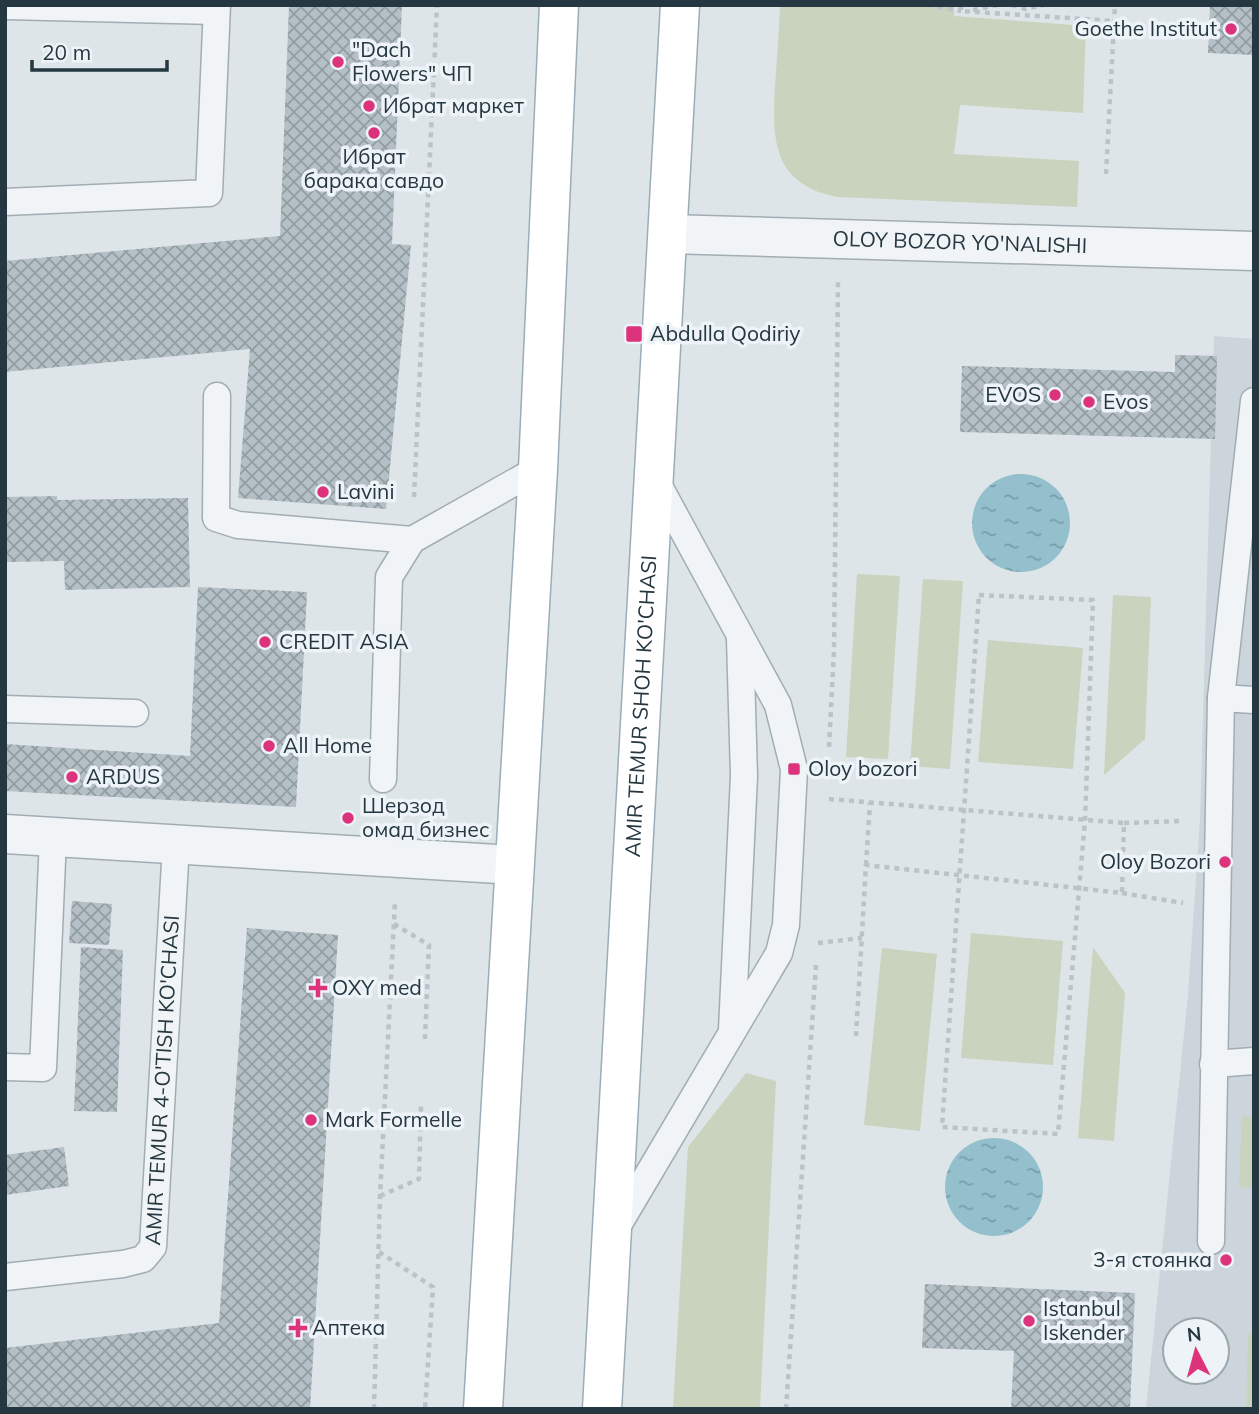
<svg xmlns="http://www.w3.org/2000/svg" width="1259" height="1414" font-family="Mulish,sans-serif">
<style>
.built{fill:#cbd5db;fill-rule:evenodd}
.green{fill:#c9d3bd}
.water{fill:url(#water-ripples)}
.building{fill:url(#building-cross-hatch)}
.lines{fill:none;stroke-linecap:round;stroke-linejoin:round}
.lane-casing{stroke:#a2adb3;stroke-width:29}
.street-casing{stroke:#a2adb3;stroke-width:41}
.primary-casing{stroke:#9badb6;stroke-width:41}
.path{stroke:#bbc3c8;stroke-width:4.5;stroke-dasharray:5 5;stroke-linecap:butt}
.lane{stroke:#f0f4f7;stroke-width:26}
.street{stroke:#f0f4f7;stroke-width:38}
.primary{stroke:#fff;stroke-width:38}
.poi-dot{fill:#dc337c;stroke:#edf3f6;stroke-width:2.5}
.labels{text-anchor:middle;stroke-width:7;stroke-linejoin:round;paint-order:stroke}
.poi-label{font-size:21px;fill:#253741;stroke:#edf3f6;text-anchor:start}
.street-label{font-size:21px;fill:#253741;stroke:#edf3f6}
</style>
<defs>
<pattern id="water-ripples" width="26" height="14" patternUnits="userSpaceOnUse" patternTransform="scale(1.75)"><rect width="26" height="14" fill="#94c0cd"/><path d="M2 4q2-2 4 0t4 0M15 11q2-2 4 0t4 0" fill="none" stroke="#799da8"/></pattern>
<pattern id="building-cross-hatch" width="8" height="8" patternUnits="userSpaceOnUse" patternTransform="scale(1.75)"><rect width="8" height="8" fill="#b4c0c6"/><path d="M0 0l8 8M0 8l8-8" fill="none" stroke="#929da2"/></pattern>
</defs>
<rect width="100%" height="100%" fill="#dde5e9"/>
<path class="built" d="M1214,336L1254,339V1409H1146L1188,995L1200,820ZM1175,1330H1217V1372H1175Z"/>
<g class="green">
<path d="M780,5H954V16L1086,26L1083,113L960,105L954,154L1079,161L1077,207L837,197C773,184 772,141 775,86C777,59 779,32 780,5Z"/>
<polygon points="857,574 900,576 888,759 846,757"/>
<polygon points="923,579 963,581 950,769 910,766"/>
<polygon points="1113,595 1151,597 1145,739 1104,775"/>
<polygon points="988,640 1083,648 1073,769 978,762"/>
<polygon points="971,933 1063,941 1053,1065 961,1058"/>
<polygon points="1093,947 1125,993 1114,1141 1078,1138"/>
<polygon points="882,948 937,954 920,1131 864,1125"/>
<polygon points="746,1073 776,1081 760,1409 673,1409 688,1147"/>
<polygon points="1242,1116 1254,1117 1254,1188 1239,1187"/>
<polygon points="1254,1330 1254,1409 1246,1409 1248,1336"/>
</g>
<g class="water">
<circle cx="1021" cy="523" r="49"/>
<circle cx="994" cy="1187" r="49"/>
</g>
<g class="building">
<polygon points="289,5 402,5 392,244 411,245 386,509 238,498 250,349 5,372 5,261 280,236"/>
<polygon points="1210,5 1254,5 1254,55 1208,53"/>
<polygon points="1175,355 1217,356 1215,439 960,432 962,366 1175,372"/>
<polygon points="57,496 57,500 188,498 190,587 65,590 64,561 5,562 5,497"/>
<polygon points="198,587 307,592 296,807 5,791 5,744 190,756"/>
<polygon points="72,901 112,904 109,945 69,943"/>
<polygon points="247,928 338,935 310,1409 5,1409 5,1348 219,1323"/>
<polygon points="81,947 123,950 117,1112 74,1111"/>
<polygon points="64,1147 69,1186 5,1195 5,1155"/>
<polygon points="925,1284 1135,1293 1130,1409 1011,1409 1014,1351 922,1348"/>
</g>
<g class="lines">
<g class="lane-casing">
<g id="lane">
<polyline points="5,6 216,11"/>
<polyline points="5,202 209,193 217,5"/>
<polyline points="217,396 216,518 238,525 412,540 538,469"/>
<polyline points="1221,698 1254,700"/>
<polyline points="5,709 135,713"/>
<polyline points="383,779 389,577 412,540"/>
<polyline points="732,1030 744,776 740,639"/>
<polyline points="1213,1064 1254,1061"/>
<polyline points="5,1067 43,1068 53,838"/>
<polyline points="614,1232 779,953 786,925 794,769 778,705 655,479"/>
<polyline points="1211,1241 1221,698 1254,401"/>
<path id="s1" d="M5,1277L123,1264L143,1259L153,1247L176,845"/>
</g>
</g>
<g class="street-casing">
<g id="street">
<path id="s2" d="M668,234L1254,251"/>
<polyline points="5,834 513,865"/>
</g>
</g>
<g class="primary-casing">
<g id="primary">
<polyline points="483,1409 538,469 559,5"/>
<path id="s3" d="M602,1409L680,5"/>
</g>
</g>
<g class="path">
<polyline points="928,5 961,11"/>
<polyline points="961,5 961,11 1114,21"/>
<polyline points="1012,5 1025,9 1044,5"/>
<polyline points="973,10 997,5"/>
<polyline points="1106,174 1115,5"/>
<polyline points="414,497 437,5"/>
<polygon points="979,595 1093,600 1085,821 1058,1134 942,1127"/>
<polyline points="829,747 834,650 838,280"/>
<polyline points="829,799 1124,823 1122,893 866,865 856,1036"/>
<polyline points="1124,823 1182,821"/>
<polyline points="866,865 870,803"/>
<polyline points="1122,893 1183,903"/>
<polyline points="394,924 429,945 425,1039"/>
<polyline points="818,943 862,938"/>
<polyline points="380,1196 419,1179 421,1104"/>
<polyline points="379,1252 433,1287 425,1409"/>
<polyline points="374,1409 380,1196 395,901"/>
<polyline points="786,1409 816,965"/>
</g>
<use href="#lane" class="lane"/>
<use href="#street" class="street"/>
<use href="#primary" class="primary"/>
</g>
<g class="poi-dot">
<circle cx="1231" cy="29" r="7"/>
<circle cx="338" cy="62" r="7"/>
<circle cx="369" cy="106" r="7"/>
<circle cx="374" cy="133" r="7"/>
<rect x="625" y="325" width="18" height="18" rx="3.5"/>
<circle cx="1055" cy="395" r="7"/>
<circle cx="1089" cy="402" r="7"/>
<circle cx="323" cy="492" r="7"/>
<circle cx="265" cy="642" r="7"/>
<circle cx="269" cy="746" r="7"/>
<rect x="787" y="762" width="14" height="14" rx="3.5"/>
<circle cx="72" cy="777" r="7"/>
<circle cx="348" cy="818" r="7"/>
<circle cx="1225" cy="862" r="7"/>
<path d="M314.5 977.5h7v7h7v7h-7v7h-7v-7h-7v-7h7z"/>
<circle cx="311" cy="1120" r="7"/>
<circle cx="1226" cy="1260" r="7"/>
<circle cx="1029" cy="1321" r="7"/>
<path d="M294.5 1317.5h7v7h7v7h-7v7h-7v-7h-7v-7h7z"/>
</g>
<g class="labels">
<g class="poi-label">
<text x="1217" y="36" text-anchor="end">Goethe Institut</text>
<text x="352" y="57">"Dach<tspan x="352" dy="24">Flowers" ЧП</tspan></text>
<text x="383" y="113">Ибрат маркет</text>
<text x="374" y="164" text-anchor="middle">Ибрат<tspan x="374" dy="24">барака савдо</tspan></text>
<text x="650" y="341">Abdulla Qodiriy</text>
<text x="1041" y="402" text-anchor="end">EVOS</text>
<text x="1103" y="409">Evos</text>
<text x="337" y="499">Lavini</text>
<text x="279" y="649">CREDIT ASIA</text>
<text x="283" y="753">All Home</text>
<text x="808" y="776">Oloy bozori</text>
<text x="86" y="784">ARDUS</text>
<text x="362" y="813">Шерзод<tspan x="362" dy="24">омад бизнес</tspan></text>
<text x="1211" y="869" text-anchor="end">Oloy Bozori</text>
<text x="332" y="995">OXY med</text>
<text x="325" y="1127">Mark Formelle</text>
<text x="1212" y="1267" text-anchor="end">3-я стоянка</text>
<text x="1043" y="1316">Istanbul<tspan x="1043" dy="24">Iskender</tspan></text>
<text x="312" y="1335">Аптека</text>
</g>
<g class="street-label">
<text dy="7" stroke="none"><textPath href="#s2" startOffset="292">OLOY BOZOR YO'NALISHI</textPath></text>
<text dy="7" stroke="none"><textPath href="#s3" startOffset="704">AMIR TEMUR SHOH KO'CHASI</textPath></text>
<text dy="7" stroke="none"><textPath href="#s1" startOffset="322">AMIR TEMUR 4-O'TISH KO'CHASI</textPath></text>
</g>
</g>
<rect width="1259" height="1414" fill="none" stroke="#253741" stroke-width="14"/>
<g transform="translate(1196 1351) rotate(354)"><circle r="33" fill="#edf3f6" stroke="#9da8ae" stroke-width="2"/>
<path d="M0-5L12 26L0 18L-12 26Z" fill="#dc337c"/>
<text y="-10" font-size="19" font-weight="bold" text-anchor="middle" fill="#253741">N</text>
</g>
<path d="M32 60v10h135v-10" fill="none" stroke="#253741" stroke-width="3.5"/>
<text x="42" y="60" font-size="21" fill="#253741" stroke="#edf3f6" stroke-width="5" paint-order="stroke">20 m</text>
</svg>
